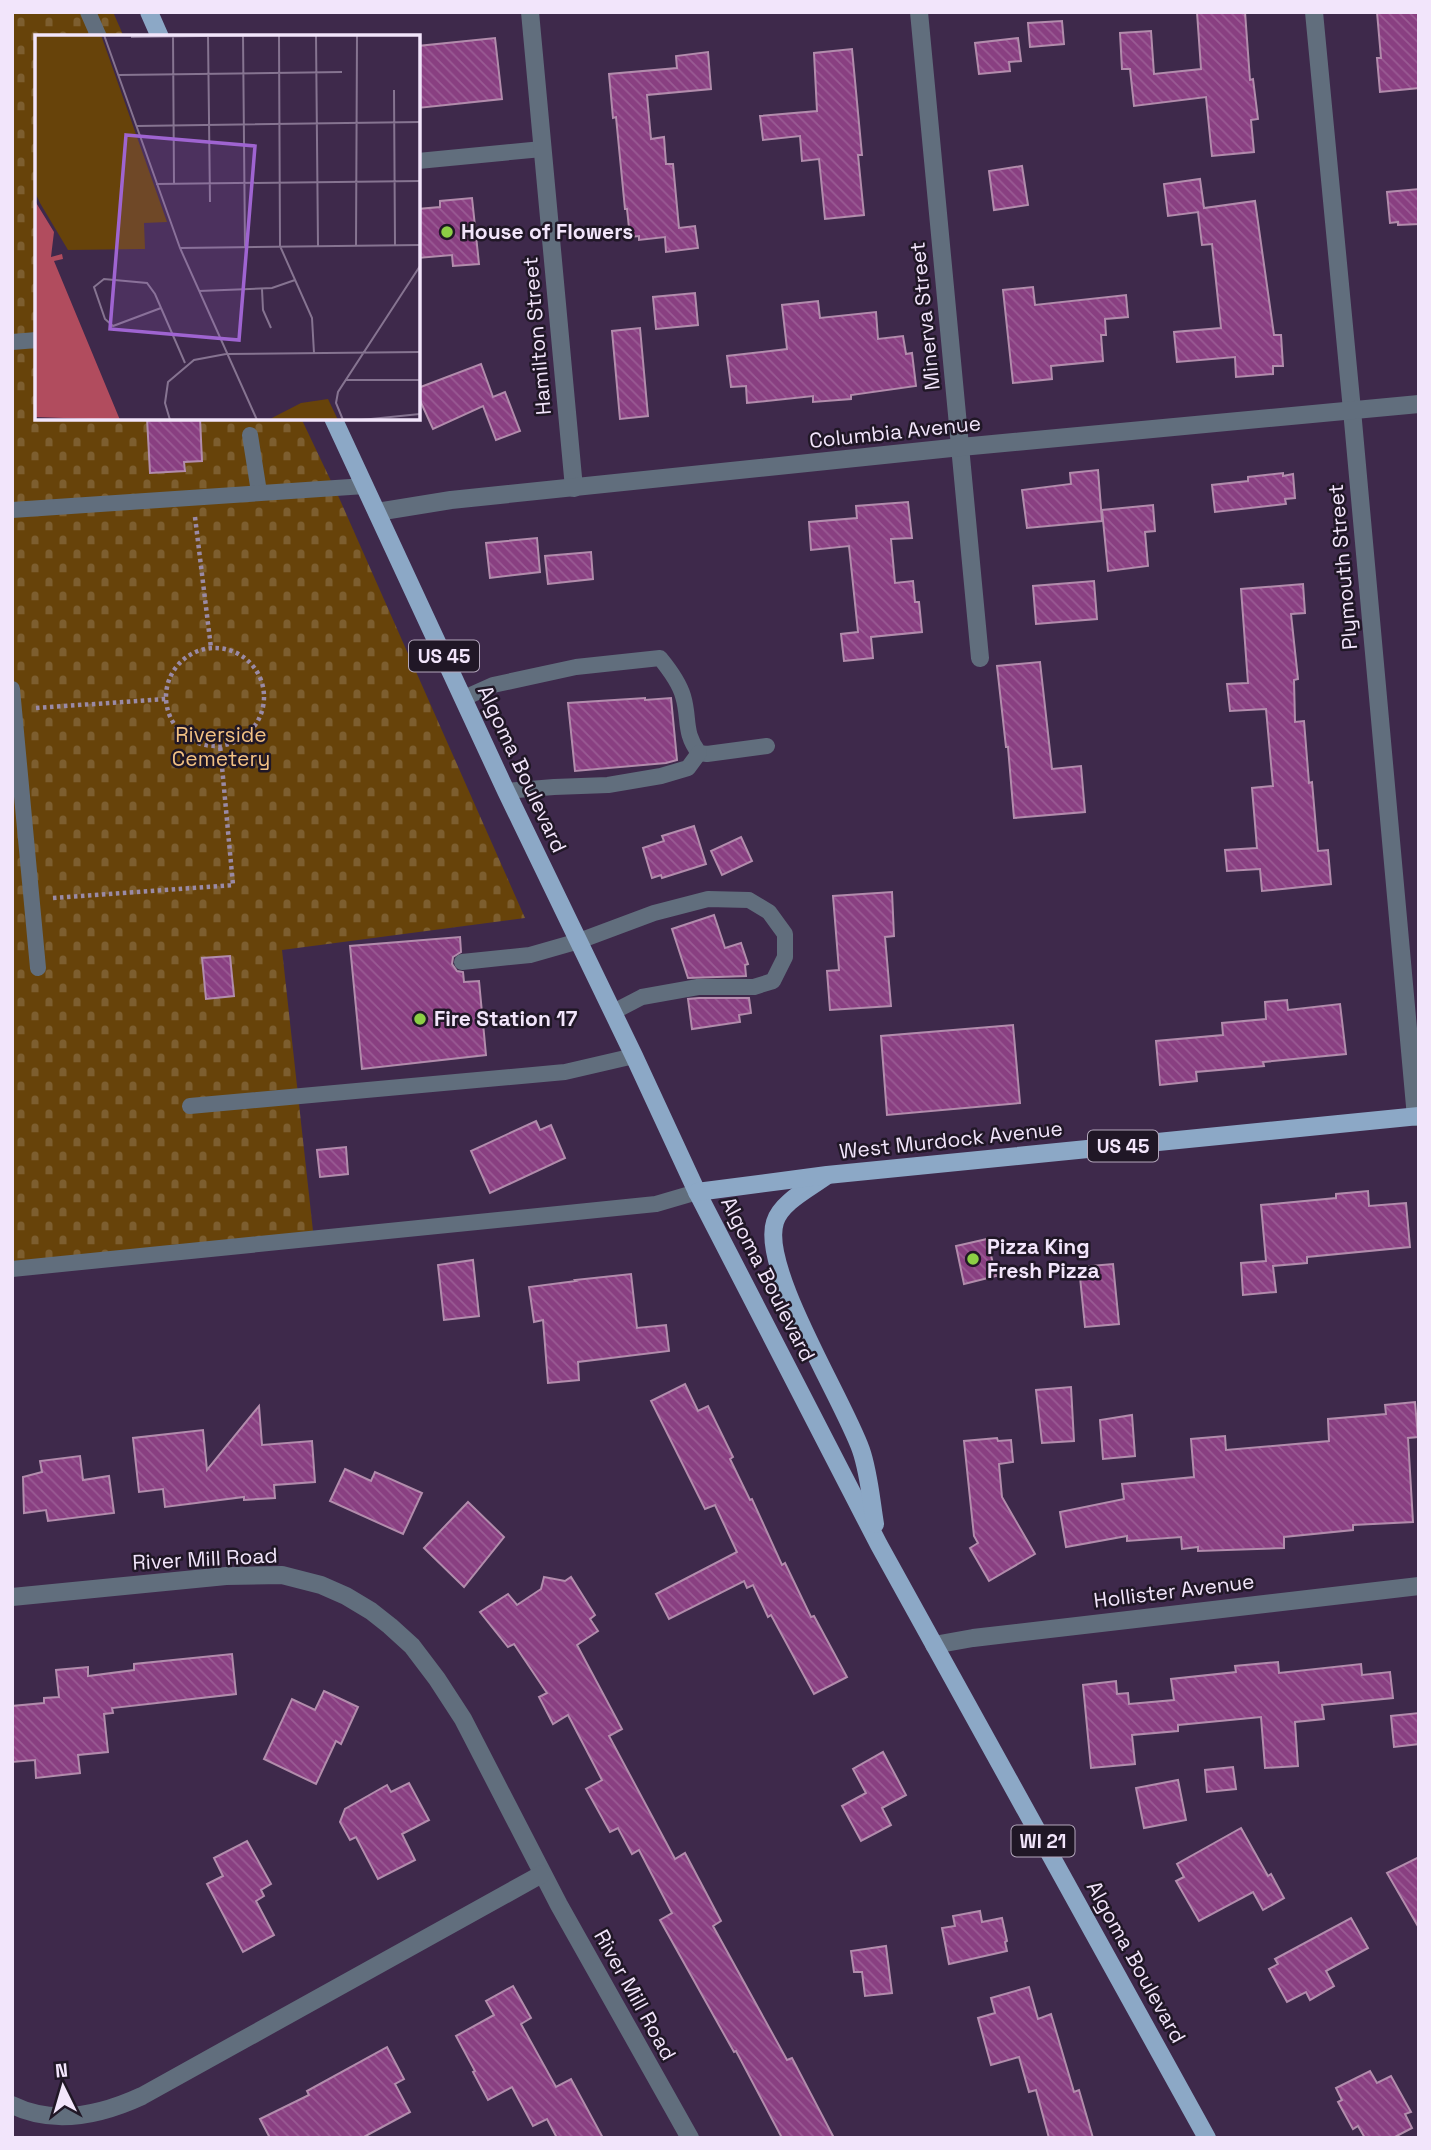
<svg xmlns="http://www.w3.org/2000/svg" width="1431" height="2150" font-family="'Space Grotesk',sans-serif">
<style>
.cemetery{fill:url(#cemetery-stones)}
.building{fill:url(#building-back-hatch);stroke:#b28cac;stroke-width:2}
.lines{fill:none;stroke-linecap:round;stroke-linejoin:round}
.path{stroke:#9a8aa5;stroke-width:4.5;stroke-dasharray:3.5 3.5;stroke-linecap:butt}
.service{stroke:#616e7d;stroke-width:16}
.minor{stroke:#616e7d;stroke-width:18}
.primary{stroke:#8ca8c6;stroke-width:18}
.poi-dot{fill:#8cce45;stroke:#201726;stroke-width:2.5}
.labels{text-anchor:middle;stroke-width:5;stroke-linejoin:round;paint-order:stroke}
.shield{fill:#201726;stroke:#b3a7bb;stroke-width:2}
.shield-label{font-size:19px;font-weight:bold;fill:#f2e5fb}
.poi-label{font-size:21px;font-weight:bold;fill:#f2e5fb;stroke:#201726;text-anchor:start}
.street-label{font-size:21px;fill:#f2e5fb;stroke:#201726}
.park-label{font-size:21px;fill:#f3c183;stroke:#201726}
.inset-road{fill:none;stroke:#867491;stroke-width:2}
.view{fill:#9f64d1;fill-opacity:0.15;stroke:#9f64d1;stroke-width:3.5}
.inset-edge{fill:none;stroke:#f2e5fb;stroke-width:3.5}
</style>
<defs>
<pattern id="cemetery-stones" width="16" height="16" patternUnits="userSpaceOnUse" patternTransform="scale(1.75)"><rect width="16" height="16" fill="#67430a"/><path d="M2 7V4a2 2 0 0 1 4 0v3zM10 15v-3a2 2 0 0 1 4 0v3z" fill="#7d5e2f"/></pattern>
<pattern id="building-back-hatch" width="6" height="6" patternUnits="userSpaceOnUse" patternTransform="scale(1.75)"><rect width="6" height="6" fill="#893f81"/><path d="M-1 5l2 2M0 0l6 6M5-1l2 2" fill="none" stroke="#9a5b94"/></pattern>
</defs>
<rect width="100%" height="100%" fill="#3e294b"/>
<polygon class="cemetery" points="12,12 113,12 124,37 37,37 37,418 301,418 340,500 525,918 282,950 313,1231 12,1264"/>
<g class="building">
<polygon points="1197,12 1245,12 1250,80 1253,79 1258,119 1251,120 1254,152 1212,156 1206,97 1134,106 1130,69 1122,69 1120,33 1151,31 1154,74 1201,69"/>
<polygon points="1377,12 1419,12 1419,88 1380,92 1377,58 1381,58"/>
<polygon points="1062,21 1064,44 1030,47 1028,23"/>
<polygon points="495,38 502,99 418,108 418,46"/>
<polygon points="1018,38 1021,61 1009,62 1010,71 979,74 975,43"/>
<polygon points="852,49 862,155 858,155 864,215 825,219 819,159 802,161 800,136 763,140 760,116 817,111 814,53"/>
<polygon points="708,52 711,89 647,95 651,139 664,137 666,164 673,164 679,228 695,226 698,248 666,252 665,237 639,240 639,236 630,237 627,209 625,209 616,117 613,118 609,74 677,68 676,56"/>
<polygon points="1022,166 1028,205 994,210 989,171"/>
<polygon points="1200,179 1204,208 1255,201 1274,335 1281,335 1283,366 1273,366 1273,374 1236,377 1235,357 1177,362 1174,332 1221,328 1212,244 1202,245 1198,212 1168,216 1164,184"/>
<polygon points="1419,189 1419,224 1398,225 1398,222 1390,223 1387,192"/>
<polygon points="472,198 479,264 453,266 452,255 418,258 418,209 440,207 440,201"/>
<polygon points="1033,287 1035,305 1126,295 1128,317 1105,319 1106,335 1101,335 1103,361 1051,366 1052,379 1013,383 1003,290"/>
<polygon points="695,293 698,325 656,329 653,297"/>
<polygon points="818,301 820,318 876,312 878,339 903,336 906,354 912,353 916,386 851,395 851,399 813,402 813,396 747,403 746,386 731,387 727,356 787,349 782,305"/>
<polygon points="640,328 648,416 620,419 612,331"/>
<polygon points="481,364 493,397 505,392 520,431 496,440 483,406 433,429 418,396 418,388"/>
<polygon points="147,418 200,418 202,461 184,462 185,471 150,473"/>
<polygon points="1098,470 1102,521 1027,528 1022,490 1071,484 1070,473"/>
<polygon points="1283,473 1283,476 1293,474 1295,498 1285,499 1286,504 1215,512 1212,485 1248,481 1248,477"/>
<polygon points="908,502 912,538 891,539 895,583 913,581 915,602 919,602 922,632 871,637 873,658 844,661 841,634 858,632 849,546 811,550 809,522 857,518 856,506"/>
<polygon points="1153,505 1155,531 1145,532 1148,566 1108,571 1102,510"/>
<polygon points="537,538 540,572 490,578 486,543"/>
<polygon points="591,552 593,579 548,584 545,556"/>
<polygon points="1094,581 1097,619 1036,624 1033,586"/>
<polygon points="1303,584 1305,613 1291,614 1298,679 1294,680 1295,722 1304,721 1309,783 1312,782 1318,851 1328,850 1331,884 1262,891 1260,869 1227,871 1225,850 1257,848 1252,788 1273,786 1266,709 1230,711 1227,684 1248,683 1241,589"/>
<polygon points="1040,662 1052,769 1081,766 1085,812 1014,818 1008,747 1006,747 997,666"/>
<polygon points="645,698 645,700 671,698 677,760 666,763 575,771 568,703"/>
<polygon points="694,826 706,864 662,878 661,875 652,878 643,848 664,841 662,836"/>
<polygon points="741,837 752,861 722,875 711,851"/>
<polygon points="892,892 894,936 885,937 891,1006 830,1010 827,971 839,970 833,896"/>
<polygon points="714,915 725,948 741,943 748,964 745,965 746,976 688,978 672,929"/>
<polygon points="460,937 461,952 453,957 452,964 457,971 463,972 464,982 479,981 486,1055 362,1069 350,946"/>
<polygon points="230,956 234,996 206,999 202,958"/>
<polygon points="699,998 749,998 751,1013 739,1015 740,1022 692,1029 688,999"/>
<polygon points="1287,1000 1288,1010 1340,1004 1346,1054 1263,1062 1264,1066 1196,1072 1197,1081 1160,1085 1156,1041 1223,1035 1222,1023 1266,1019 1265,1002"/>
<polygon points="1013,1025 1020,1103 887,1115 881,1036"/>
<polygon points="536,1121 540,1130 551,1125 565,1158 490,1193 471,1151"/>
<polygon points="346,1147 348,1174 320,1177 317,1150"/>
<polygon points="1368,1191 1369,1206 1406,1203 1410,1247 1307,1257 1307,1263 1273,1266 1276,1292 1243,1295 1241,1263 1266,1261 1261,1205 1336,1198 1336,1194"/>
<polygon points="987,1239 996,1276 964,1284 956,1246"/>
<polygon points="473,1260 479,1316 444,1320 438,1265"/>
<polygon points="1113,1264 1119,1324 1085,1327 1079,1267"/>
<polygon points="631,1274 637,1328 666,1325 669,1351 578,1362 579,1380 548,1383 543,1320 534,1322 529,1287 576,1281 575,1280"/>
<polygon points="685,1384 698,1411 708,1406 733,1457 730,1459 750,1500 752,1499 782,1565 785,1563 811,1617 814,1616 847,1677 814,1694 771,1615 768,1617 753,1585 747,1588 744,1581 669,1619 656,1594 737,1552 715,1505 705,1509 651,1401"/>
<polygon points="1071,1387 1074,1441 1042,1443 1036,1390"/>
<polygon points="1415,1402 1418,1437 1408,1438 1413,1522 1353,1525 1353,1530 1284,1537 1284,1548 1198,1551 1198,1547 1182,1549 1181,1537 1127,1541 1127,1536 1066,1547 1060,1512 1124,1499 1122,1484 1194,1477 1191,1439 1225,1436 1226,1450 1329,1441 1328,1419 1386,1414 1385,1405"/>
<polygon points="259,1406 262,1445 312,1441 315,1482 274,1485 275,1498 244,1500 244,1497 165,1507 163,1489 139,1492 133,1438 203,1430 207,1470"/>
<polygon points="1132,1415 1135,1456 1103,1459 1100,1420"/>
<polygon points="997,1438 998,1441 1011,1440 1013,1462 999,1464 1002,1497 1035,1554 989,1581 970,1548 978,1543 974,1536 964,1441"/>
<polygon points="80,1456 83,1480 109,1476 114,1513 48,1521 46,1510 24,1513 23,1477 42,1472 40,1461"/>
<polygon points="345,1469 371,1481 375,1472 422,1493 403,1534 330,1501"/>
<polygon points="468,1502 504,1537 464,1587 424,1548"/>
<polygon points="544,1577 565,1581 571,1577 595,1615 590,1619 598,1631 577,1645 622,1729 609,1736 675,1859 685,1853 721,1921 713,1926 787,2060 792,2058 834,2138 782,2138 736,2051 734,2052 660,1920 672,1913 639,1850 632,1854 618,1828 610,1832 586,1789 602,1780 568,1715 553,1724 539,1697 547,1693 514,1644 508,1647 480,1612 508,1594 517,1605 541,1589"/>
<polygon points="232,1654 236,1694 112,1708 113,1713 104,1714 108,1752 78,1755 80,1773 36,1778 35,1760 12,1762 12,1706 44,1703 44,1698 59,1697 56,1670 88,1667 88,1676 134,1670 134,1664"/>
<polygon points="1278,1662 1279,1673 1361,1664 1362,1675 1390,1672 1393,1698 1322,1705 1324,1719 1295,1722 1298,1766 1265,1768 1261,1717 1178,1725 1178,1731 1132,1735 1135,1764 1091,1768 1083,1685 1116,1681 1117,1694 1128,1693 1129,1704 1174,1700 1171,1679 1236,1672 1235,1666"/>
<polygon points="324,1691 358,1707 341,1744 336,1741 316,1784 264,1759 292,1699 315,1710"/>
<polygon points="1419,1713 1419,1744 1394,1747 1391,1716"/>
<polygon points="883,1752 906,1795 882,1808 891,1825 861,1841 842,1806 866,1793 853,1769"/>
<polygon points="1233,1767 1236,1789 1207,1792 1205,1770"/>
<polygon points="1178,1780 1186,1820 1144,1828 1136,1788"/>
<polygon points="409,1783 429,1820 402,1834 415,1860 378,1879 356,1837 350,1840 340,1822 345,1809 387,1785 391,1792"/>
<polygon points="1241,1828 1268,1876 1271,1874 1284,1898 1263,1910 1253,1892 1199,1921 1176,1881 1184,1877 1177,1864"/>
<polygon points="247,1841 271,1884 261,1890 264,1896 256,1901 274,1935 243,1952 207,1884 223,1876 214,1858"/>
<polygon points="1419,1857 1419,1928 1387,1873"/>
<polygon points="980,1911 982,1922 1002,1918 1007,1941 1005,1942 1007,1951 949,1964 942,1928 955,1926 953,1916"/>
<polygon points="1351,1918 1368,1948 1326,1971 1334,1986 1310,2000 1306,1992 1287,2002 1269,1969 1278,1964 1275,1959"/>
<polygon points="886,1946 892,1993 865,1996 862,1972 854,1972 851,1951"/>
<polygon points="513,1986 531,2018 521,2024 556,2087 571,2079 603,2138 557,2138 547,2119 533,2126 512,2087 488,2100 473,2072 475,2071 456,2036 494,2015 486,2001"/>
<polygon points="1029,1987 1038,2019 1051,2014 1074,2092 1079,2090 1093,2138 1049,2138 1036,2090 1029,2092 1019,2057 991,2065 978,2018 995,2013 991,1998"/>
<polygon points="387,2047 404,2079 395,2084 410,2112 362,2138 270,2138 260,2119 309,2095 307,2091"/>
<polygon points="1370,2071 1377,2083 1391,2076 1411,2112 1405,2114 1412,2128 1393,2138 1365,2138 1358,2126 1353,2129 1338,2102 1342,2100 1336,2088"/>
</g>
<g class="lines">
<g class="path">
<polyline points="195,517 211,648"/>
<circle cx="215" cy="697" r="49"/>
<polyline points="36,708 166,699"/>
<polyline points="53,898 233,885 220,745"/>
</g>
<g class="service">
<polyline points="88,12 99,37"/>
<polyline points="418,161 542,149"/>
<polyline points="12,342 37,340"/>
<polyline points="250,435 259,492"/>
<polyline points="12,510 365,486"/>
<polyline points="12,689 38,968"/>
<path d="M464,698L493,685L576,667L660,658C669,669 679,682 683,696C690,719 683,732 699,753L707,754L767,746"/>
<polyline points="506,791 554,787 608,785 661,776 688,768 699,753"/>
<polyline points="462,962 530,955 579,941 654,913 708,899 749,900 769,912 785,934 785,957 773,981 754,987 698,987 642,997 613,1012"/>
<polyline points="190,1106 565,1072 634,1056"/>
<polyline points="12,1269 656,1204 697,1192"/>
</g>
<g class="minor">
<polyline points="530,12 574,488"/>
<polyline points="919,12 980,658"/>
<polyline points="1314,12 1352,410 1416,1117"/>
<polyline points="377,512 451,500 961,447 1419,404"/>
<polyline points="12,1597 226,1576 282,1575 321,1585 346,1596 371,1611 390,1626 412,1646 437,1679 463,1719 559,1905 690,2138"/>
<polyline points="934,1645 973,1638 1419,1586"/>
<path d="M12,2105C55,2126 101,2115 142,2096L542,1874"/>
</g>
<g class="primary">
<polyline points="149,12 160,37"/>
<polyline points="333,418 506,791 634,1056 697,1192 879,1545 1207,2138"/>
<path d="M826,1176C810,1188 781,1202 775,1222C760,1268 843,1399 861,1450C869,1473 871,1500 875,1524"/>
<polyline points="697,1192 827,1175 1419,1116"/>
</g>
</g>
<g class="poi-dot">
<circle cx="447" cy="232" r="7"/>
<circle cx="420" cy="1019" r="7"/>
<circle cx="973" cy="1259" r="7"/>
</g>
<g class="labels">
<g class="shield">
<rect x="409" y="640.5" width="70" height="31" rx="5"/>
<rect x="1088" y="1130.5" width="70" height="31" rx="5"/>
<rect x="1011.5" y="1825.5" width="63" height="31" rx="5"/>
</g>
<g class="shield-label">
<text x="444" y="663">US 45</text>
<text x="1123" y="1153">US 45</text>
<text x="1043" y="1848">WI 21</text>
</g>
<g class="poi-label">
<text x="461" y="239">House of Flowers</text>
<text x="434" y="1026">Fire Station 17</text>
<text x="987" y="1254">Pizza King<tspan x="987" dy="24">Fresh Pizza</tspan></text>
</g>
<g class="street-label">
<text transform="translate(925 316) rotate(-96)" y="7">Minerva Street</text>
<text transform="translate(537 336) rotate(-95)" y="7">Hamilton Street</text>
<text transform="translate(895 432) rotate(-6)" y="7">Columbia Avenue</text>
<text transform="translate(1343 567) rotate(-95)" y="7">Plymouth Street</text>
<text transform="translate(522 769) rotate(65)" y="7">Algoma Boulevard</text>
<text transform="translate(951 1140) rotate(-6)" y="7">West Murdock Avenue</text>
<text transform="translate(768 1279) rotate(63)" y="7">Algoma Boulevard</text>
<text transform="translate(205 1559) rotate(-3)" y="7">River Mill Road</text>
<text transform="translate(1174 1591) rotate(-7)" y="7">Hollister Avenue</text>
<text transform="translate(1136 1962) rotate(61)" y="7">Algoma Boulevard</text>
<text transform="translate(635 1995) rotate(61)" y="7">River Mill Road</text>
</g>
<g class="park-label">
<text x="221" y="742">Riverside<tspan x="221" dy="24">Cemetery</tspan></text>
</g>
</g>
<g transform="translate(35 35)">
<rect width="385" height="385" fill="#3e294b"/>
<path d="M0,0H66L132,187L109,188L110,214L33,215L5,168L0,157Z" fill="#67430a"/>
<path d="M293,364L303,385H233L266,368Z" fill="#67430a"/>
<path d="M0,166L19,197L16,222L27,219L28,224L19,226L85,385L0,382Z" fill="#b14c5e"/>
<path class="inset-road" d="M69,0L145,213L222,385M138,0L139,149M173,0L175,167M208,0L210,212M244,0L245,211L277,283L279,318M281,0L283,211M96,2L238,0M84,40L307,37M359,55L360,210M102,91L385,87M121,149L385,146M321,210L322,0M145,213L385,210M227,254L228,275L236,293M164,256L237,253L260,245M126,273L78,291L70,284L59,252L69,244L112,248L120,259L150,328M310,345H385M135,385L130,368L133,347L159,325L191,319L385,317M308,385L301,368L303,357L385,231M326,385L385,379"/>
<path class="view" d="M91,100L220,111L204,305L75,294Z"/>
<rect width="385" height="385" class="inset-edge"/>
</g>
<rect width="1431" height="2150" fill="none" stroke="#f2e5fb" stroke-width="28"/>
<g transform="translate(63 2087) rotate(355)" stroke="#201726" stroke-width="5" paint-order="stroke">
<path d="M0-5L12 26L0 18L-12 26Z" fill="#f2e5fb"/>
<text y="-10" font-size="19" font-weight="bold" text-anchor="middle" fill="#f2e5fb">N</text>
</g>
</svg>
